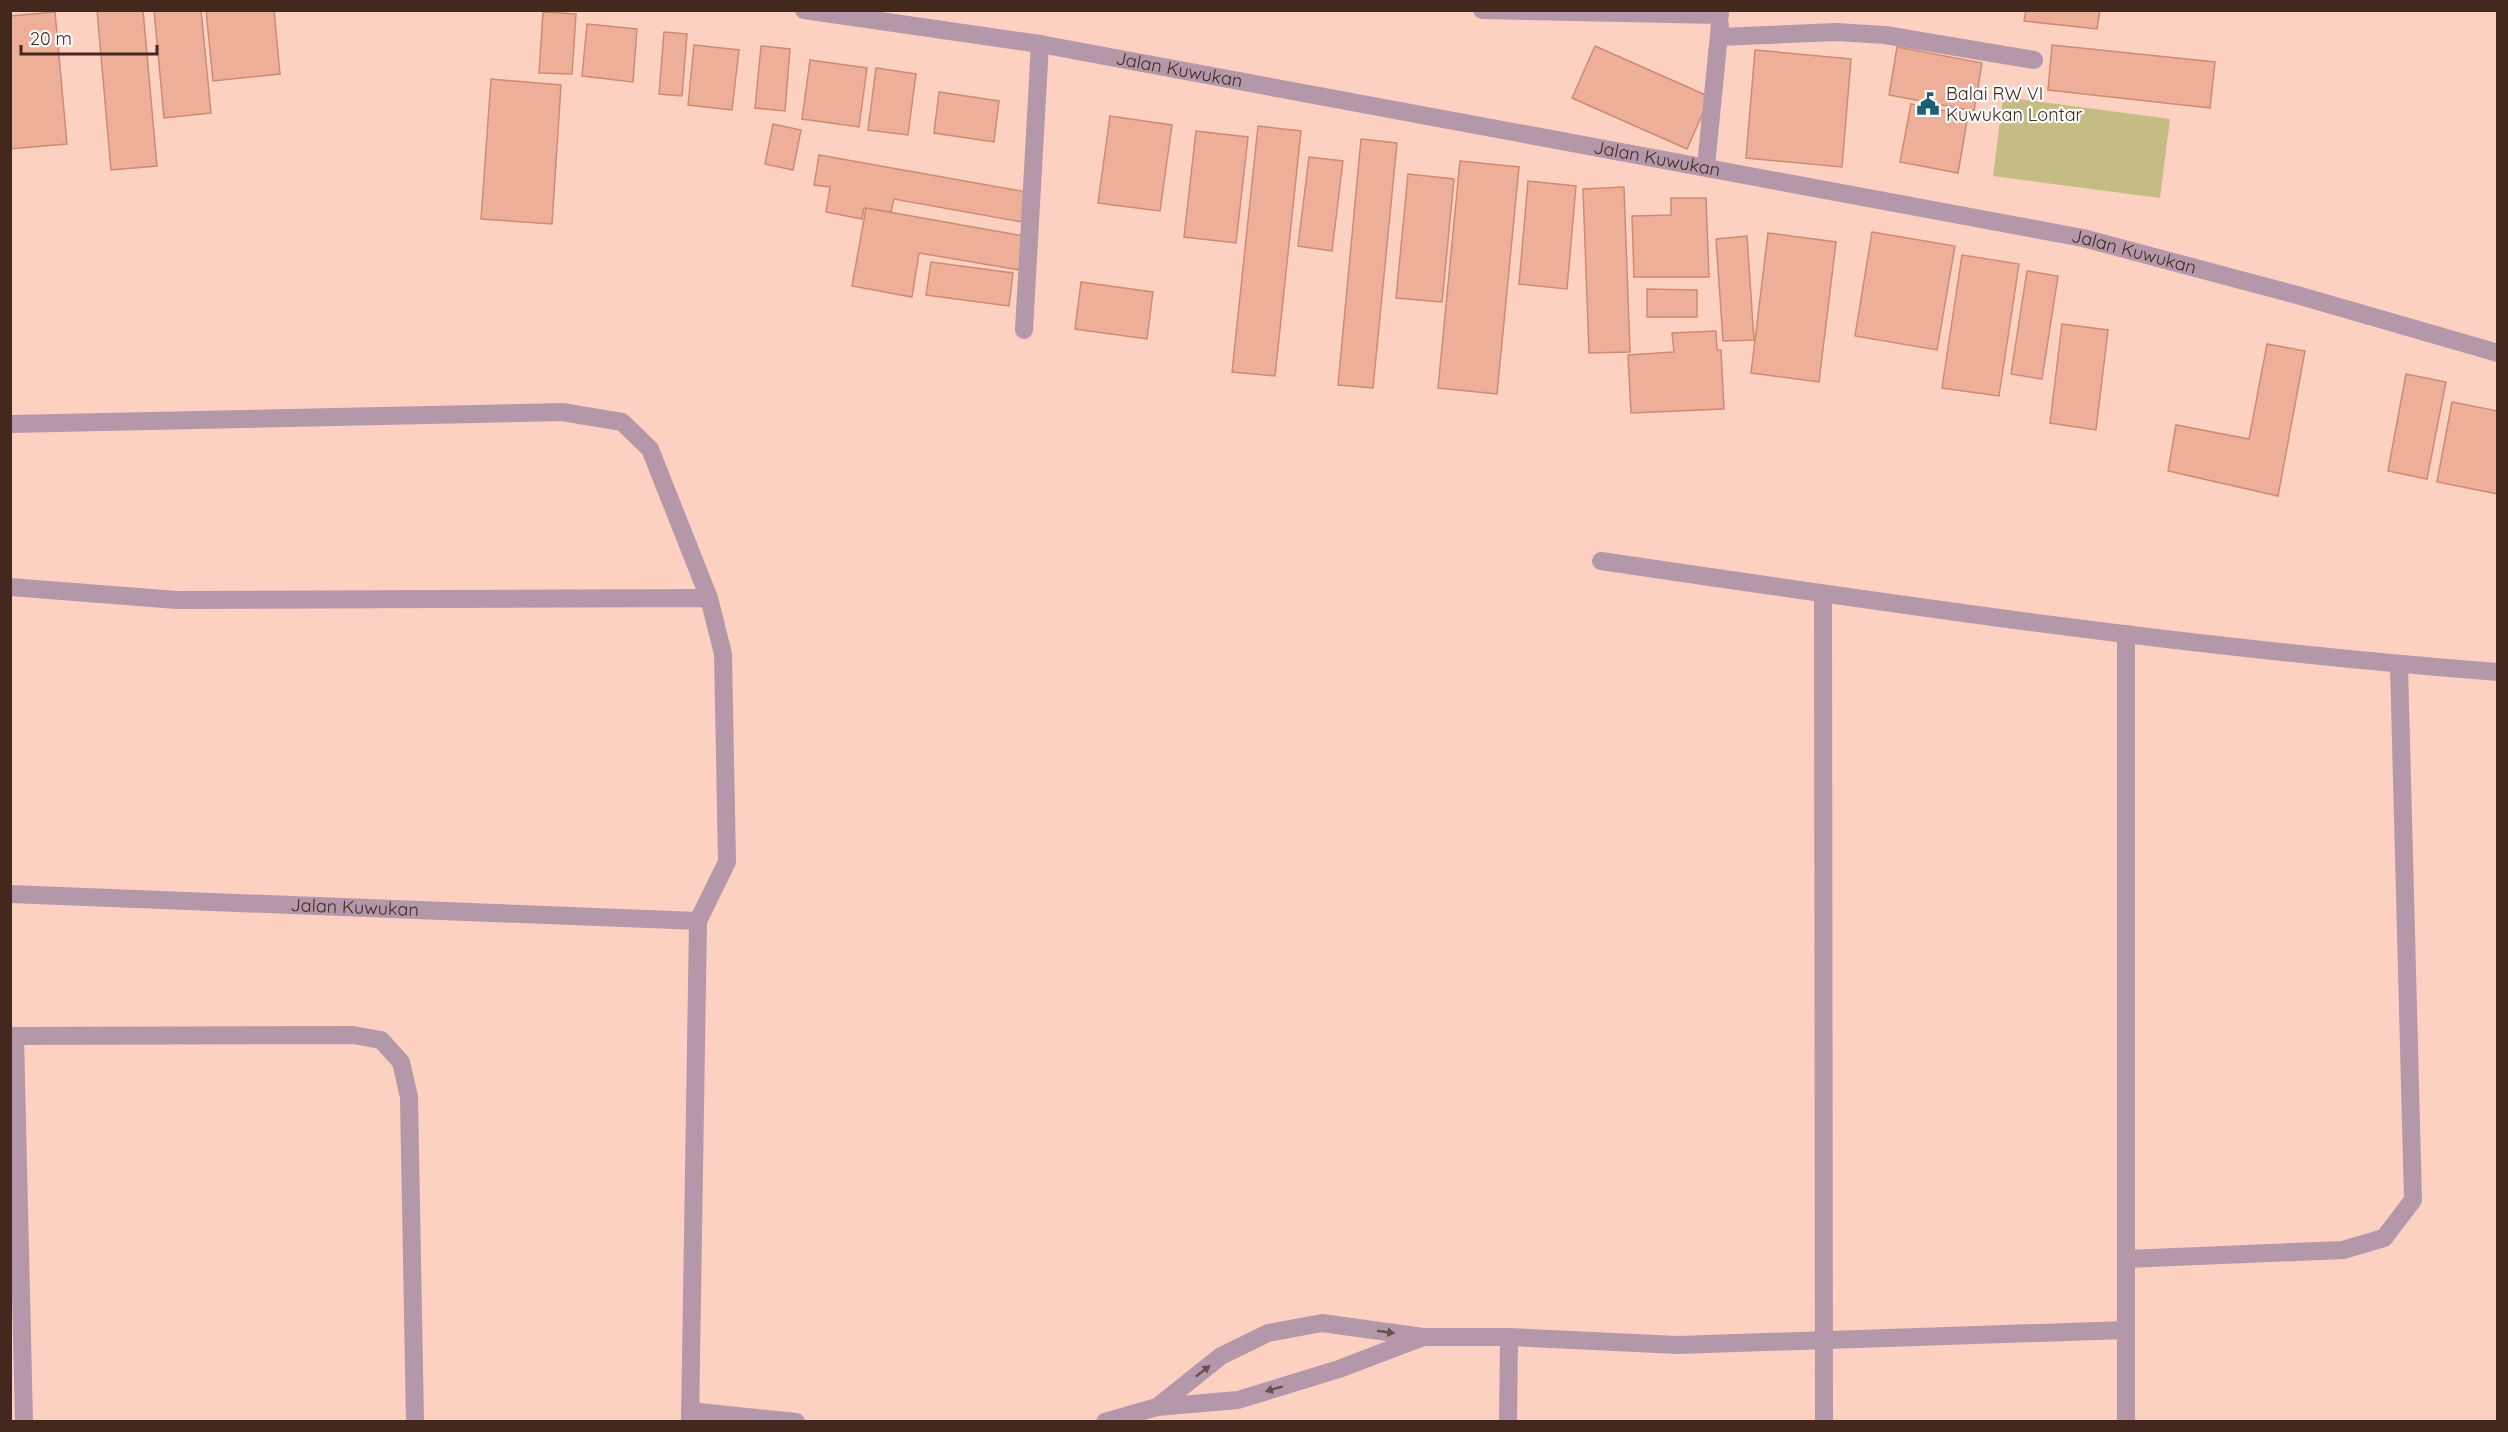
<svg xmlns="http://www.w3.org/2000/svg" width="2508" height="1432" font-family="Quicksand,sans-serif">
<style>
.green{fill:#c4bc84}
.building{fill:#edaf98;stroke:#ce8b71;stroke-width:1.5}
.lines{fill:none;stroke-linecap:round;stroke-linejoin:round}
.minor{stroke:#b498a9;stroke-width:18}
.oneway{fill:#6b4f4f}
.labels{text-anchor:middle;stroke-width:4.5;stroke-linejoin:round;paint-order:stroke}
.street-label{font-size:18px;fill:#43281e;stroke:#fdfdfd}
.poi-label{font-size:18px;fill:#43281e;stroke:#fdfdfd;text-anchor:start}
</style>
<rect width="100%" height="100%" fill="#fdd1c1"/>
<polygon class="green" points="2003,97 2170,119 2160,198 1993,176"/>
<g class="building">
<polygon points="97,10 143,10 157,166 111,170"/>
<polygon points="154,10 201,10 211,113 164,118"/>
<polygon points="206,10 274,10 280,74 213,81"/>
<polygon points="2026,10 2100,10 2097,29 2024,21"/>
<polygon points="55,12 67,144 10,149 10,16"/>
<polygon points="543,12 576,14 572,74 539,73"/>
<polygon points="587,24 637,29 633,82 582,76"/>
<polygon points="664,32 687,34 682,96 659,94"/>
<polygon points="694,45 739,50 732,110 688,105"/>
<polygon points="2052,45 2215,62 2210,108 2048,90"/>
<polygon points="761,46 790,49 785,111 755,108"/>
<polygon points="1595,46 1710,97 1687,149 1572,98"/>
<polygon points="1897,47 1982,63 1974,111 1889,95"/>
<polygon points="1755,50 1851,59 1842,167 1746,158"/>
<polygon points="810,60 867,68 859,127 802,119"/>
<polygon points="876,68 916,74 908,135 868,130"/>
<polygon points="491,79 561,85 552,224 481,219"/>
<polygon points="939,92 999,101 994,142 934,133"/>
<polygon points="1911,104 1968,115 1958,173 1900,162"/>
<polygon points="1110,116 1172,125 1160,211 1098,203"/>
<polygon points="773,124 801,130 793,170 765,164"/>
<polygon points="1258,126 1301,131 1275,376 1232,372"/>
<polygon points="1196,131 1248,137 1236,243 1184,237"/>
<polygon points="1361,139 1397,143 1373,388 1338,385"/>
<polygon points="819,155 1027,192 1022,222 894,199 891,212 864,208 862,219 826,212 830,187 814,185"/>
<polygon points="1309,157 1343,161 1332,251 1298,246"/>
<polygon points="1460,161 1519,167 1497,394 1438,388"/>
<polygon points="1408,174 1454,179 1442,302 1396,298"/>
<polygon points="1528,181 1576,186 1567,289 1519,284"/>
<polygon points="1624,187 1630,352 1589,353 1583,189"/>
<polygon points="1671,198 1706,198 1709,277 1634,277 1632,216 1671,215"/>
<polygon points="866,208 1024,236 1020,270 919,253 912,297 852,286"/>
<polygon points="1872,232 1955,246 1937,350 1855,336"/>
<polygon points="1768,233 1836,242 1819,382 1751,373"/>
<polygon points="1747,236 1754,340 1723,341 1716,239"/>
<polygon points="1962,255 2019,264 1999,396 1942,388"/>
<polygon points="931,262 1013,273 1009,306 926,295"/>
<polygon points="2027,271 2058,276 2042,379 2011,374"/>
<polygon points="1081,282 1153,292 1147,339 1075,329"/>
<polygon points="1647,289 1697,290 1697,317 1647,317"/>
<polygon points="2062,324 2108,330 2096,430 2050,423"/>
<polygon points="1716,331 1717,350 1721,350 1724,409 1631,413 1628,355 1674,352 1672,333"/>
<polygon points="2267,344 2305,351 2278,496 2168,471 2176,425 2249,439"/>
<polygon points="2406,374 2446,382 2427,479 2388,471"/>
<polygon points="2452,402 2498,411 2498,494 2437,482"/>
</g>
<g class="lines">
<g class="minor">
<path id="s1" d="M804,10L1040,44L2083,238L2297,295L2498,353"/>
<polyline points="1482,10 1720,15"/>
<polyline points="1719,37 1836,32 1885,35 2034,60"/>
<polyline points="1706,166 1720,24"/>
<polyline points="1024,330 1040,44"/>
<polyline points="10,424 562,412 622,422 650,449 709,598"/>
<path d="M1601,561C1899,605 2197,649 2498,672"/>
<polyline points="10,587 177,600 709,598 723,654 727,862 698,921 690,1422"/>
<polyline points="1823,594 1824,1422"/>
<path id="s2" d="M10,894L698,921"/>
<polyline points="10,1036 353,1035 381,1040 401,1062 409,1097 415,1422"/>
<polyline points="15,1036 24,1422"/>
<polyline points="2127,1259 2343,1250 2384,1238 2413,1200 2399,665"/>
<polyline points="2126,1330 2126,634"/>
<polyline points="1423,1337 1509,1337 1678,1345 2126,1330 2126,1422"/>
<polyline points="690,1411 796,1422"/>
<polyline points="1105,1422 1157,1407 1238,1400 1339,1369 1423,1337 1322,1323 1268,1333 1221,1356 1157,1407"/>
<polyline points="1508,1422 1509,1337"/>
</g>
</g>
<defs><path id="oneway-solid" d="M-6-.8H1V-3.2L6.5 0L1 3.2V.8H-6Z" transform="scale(1.5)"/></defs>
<g class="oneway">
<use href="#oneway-solid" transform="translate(1386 1332) rotate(8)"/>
<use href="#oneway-solid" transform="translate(1203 1371) rotate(-38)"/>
<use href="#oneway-solid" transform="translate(1274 1389) rotate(163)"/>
</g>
<defs>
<g id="civic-bare" transform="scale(1.8)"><path d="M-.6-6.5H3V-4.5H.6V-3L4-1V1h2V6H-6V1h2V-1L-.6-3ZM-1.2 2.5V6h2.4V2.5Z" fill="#1d6074" stroke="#fdfdfd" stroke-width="2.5" paint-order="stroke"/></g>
</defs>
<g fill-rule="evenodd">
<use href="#civic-bare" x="1928" y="104"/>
</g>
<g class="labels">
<g class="street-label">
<text dy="6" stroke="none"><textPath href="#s1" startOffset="380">Jalan Kuwukan</textPath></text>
<text dy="6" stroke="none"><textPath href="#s1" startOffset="866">Jalan Kuwukan</textPath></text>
<text dy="6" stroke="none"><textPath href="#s1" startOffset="1352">Jalan Kuwukan</textPath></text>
<text dy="6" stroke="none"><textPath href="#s2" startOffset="345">Jalan Kuwukan</textPath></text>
</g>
<g class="poi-label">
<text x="1946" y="100">Balai RW VI<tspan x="1946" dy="21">Kuwukan Lontar</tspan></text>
</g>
</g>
<rect width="2508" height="1432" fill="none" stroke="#43281e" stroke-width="24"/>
<path d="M21 45v9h136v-9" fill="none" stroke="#43281e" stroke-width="3"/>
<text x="30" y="45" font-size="18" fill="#43281e" stroke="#fdfdfd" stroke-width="4.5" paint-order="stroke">20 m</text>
</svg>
